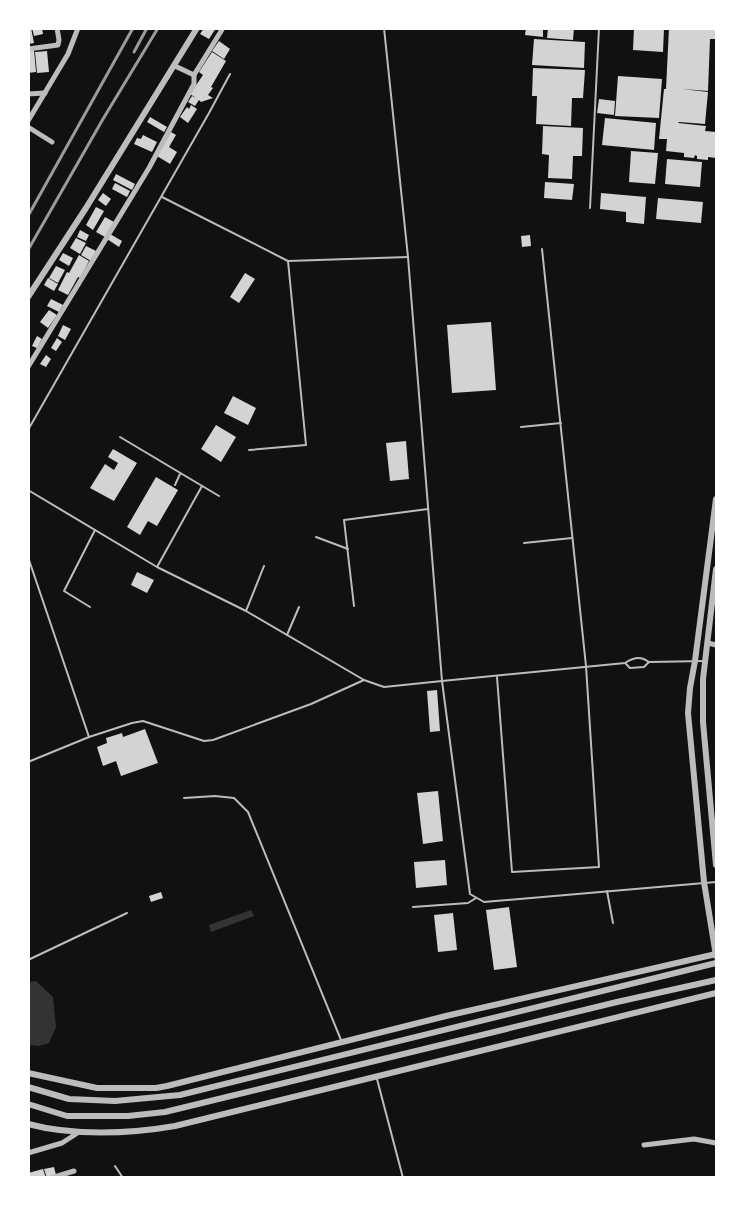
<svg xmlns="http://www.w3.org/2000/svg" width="745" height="1206" font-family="'Crimson Pro',serif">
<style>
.water{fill:#333}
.building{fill:#d3d3d3}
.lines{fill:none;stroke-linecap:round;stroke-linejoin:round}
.service{stroke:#bcbcbc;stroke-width:2}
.minor{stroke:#bcbcbc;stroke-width:5}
.tertiary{stroke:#bcbcbc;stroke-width:6}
.rail{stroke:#9a9a9a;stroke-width:3}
</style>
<rect width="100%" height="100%" fill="#111"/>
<g class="water">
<polygon points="251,910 254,916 211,932 209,925"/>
<polygon points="36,981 53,997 56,1027 49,1043 39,1046 28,1045 29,982"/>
</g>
<g class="building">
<polygon points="28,28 31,28 34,43 28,44"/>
<polygon points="32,28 42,28 43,34 34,36"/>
<polygon points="204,28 216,28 209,39 200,34"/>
<polygon points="526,28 543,28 543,37 525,35"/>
<polygon points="548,28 574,28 573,40 547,38"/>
<polygon points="634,28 664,28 663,52 633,50"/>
<polygon points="669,28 716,28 716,39 710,39 708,91 682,89 708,92 705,124 679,122 678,123 706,126 705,131 716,132 716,158 708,157 708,160 697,159 697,156 695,155 694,158 684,157 684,153 666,151 667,139 659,139 664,89 666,89"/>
<polygon points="534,39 585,42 584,68 532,65"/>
<polygon points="219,41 230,49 224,59 212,51"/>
<polygon points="28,50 34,50 36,72 28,73"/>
<polygon points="47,51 49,72 37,73 35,52"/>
<polygon points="212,52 226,61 211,87 213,88 208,95 213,98 201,102 199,100 195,106 188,102 192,96 196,98 190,94 203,75 199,72"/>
<polygon points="533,68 585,70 583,98 572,98 571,126 536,124 537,96 532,96"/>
<polygon points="618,76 662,79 659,118 615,116"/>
<polygon points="599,99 615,101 614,115 597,113"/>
<polygon points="191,105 197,109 188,123 180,117 187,107 189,109"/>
<polygon points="150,117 167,127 164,132 147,122"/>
<polygon points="605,118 656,123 654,150 602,145"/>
<polygon points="543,126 583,128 582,156 573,156 572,179 548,178 549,155 542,154"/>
<polygon points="171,132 176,135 169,147 177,152 170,164 157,156"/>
<polygon points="143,135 157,142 152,152 134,144 137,138 141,139"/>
<polygon points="631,151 658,153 655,184 629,182"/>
<polygon points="667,159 702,162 700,187 665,184"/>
<polygon points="116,174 135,184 132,190 113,180"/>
<polygon points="545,182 574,184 572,200 544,198"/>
<polygon points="115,183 130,191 127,197 112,189"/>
<polygon points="103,193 111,199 106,206 98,200"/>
<polygon points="601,193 646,197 644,224 626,222 626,212 600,209"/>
<polygon points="658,198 703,202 701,223 656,219"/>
<polygon points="96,207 104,211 93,230 86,225"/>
<polygon points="105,217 114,222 105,237 96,232"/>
<polygon points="80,230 89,235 86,241 77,237"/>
<polygon points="110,234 122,241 119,247 107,239"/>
<polygon points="530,235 531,246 522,247 521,236"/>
<polygon points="76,238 86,243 80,254 70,248"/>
<polygon points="86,246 96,251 91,261 81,255"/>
<polygon points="63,253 73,258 69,266 59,260"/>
<polygon points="79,255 89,261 80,278 78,277 68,295 58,290 67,272 69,273"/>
<polygon points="56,266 65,270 58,283 49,278"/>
<polygon points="245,273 255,279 239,303 230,297"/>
<polygon points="48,278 58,284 54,291 44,285"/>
<polygon points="51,299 63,305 59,312 47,306"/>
<polygon points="49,310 57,315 48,328 40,322"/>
<polygon points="491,322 496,390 452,393 447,325"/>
<polygon points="63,325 71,329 65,340 58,336"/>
<polygon points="37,336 42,339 37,348 32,346"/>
<polygon points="57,338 62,342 56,351 51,348"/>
<polygon points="46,355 51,359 46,367 40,364"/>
<polygon points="233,396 256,408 248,425 224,413"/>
<polygon points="216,425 236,437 221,462 201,449"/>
<polygon points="406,441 409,479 390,481 386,443"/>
<polygon points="113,449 137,463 114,501 90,488 105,464 114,470 118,463 108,457"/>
<polygon points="156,477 178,490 157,526 148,521 140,535 127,527"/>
<polygon points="137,572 154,580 147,593 131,585"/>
<polygon points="437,690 440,731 430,732 427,691"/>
<polygon points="145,729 158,763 121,776 116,761 103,766 97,747 107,743 106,738 122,733 123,737"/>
<polygon points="438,791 443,841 423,844 417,793"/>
<polygon points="445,860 447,885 416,888 414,862"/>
<polygon points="161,892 163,898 151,902 149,896"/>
<polygon points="509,907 517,967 494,970 486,910"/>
<polygon points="453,913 457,950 438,952 434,915"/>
<polygon points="54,1167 56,1175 47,1178 44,1169"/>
<polygon points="43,1169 46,1178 29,1178 28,1173"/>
</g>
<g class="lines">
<g class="service">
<path d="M384,28L408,257L442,681L625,663C634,657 641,656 649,662L705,661"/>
<polyline points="162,197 288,261 306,445 249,450"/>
<polyline points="590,208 599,28"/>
<polyline points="288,261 408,257"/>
<polyline points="521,427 561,423"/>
<polyline points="28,430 209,113 230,74"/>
<polyline points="120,437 219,496"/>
<polyline points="175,485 180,474"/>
<polyline points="28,490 157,567 246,611 364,680 384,687 442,681 470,894 484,902 716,882"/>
<polyline points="316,537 348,549"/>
<polyline points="524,543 572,538"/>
<polyline points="28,557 89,737"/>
<polyline points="157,567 202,486"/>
<polyline points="354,606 344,520 428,509"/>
<polyline points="90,607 64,591 95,530"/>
<polyline points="246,611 264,566"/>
<polyline points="287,635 299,607"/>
<polyline points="626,664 630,668 644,667 649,662"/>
<polyline points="497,677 512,872 599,867 586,666 542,249"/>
<polyline points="28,762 89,737 132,723 143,721 204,741 213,740 311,704 364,680"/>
<polyline points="184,798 215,796 234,798 248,812 341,1040"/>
<polyline points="607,891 613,923"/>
<polyline points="413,907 468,903 476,898"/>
<polyline points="28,960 127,913"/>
<polyline points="377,1079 403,1178"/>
<polyline points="115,1166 123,1178"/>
</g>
<g class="minor">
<polyline points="28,49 58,45 59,40 57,28"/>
<polyline points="175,66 194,75"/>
<polyline points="28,94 45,93"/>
<polyline points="28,121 68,54 78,28"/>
<polyline points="28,127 52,142"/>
<polyline points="28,367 149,168 194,84 194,75 223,28"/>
<polyline points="708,643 716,645"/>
<polyline points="644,1145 694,1139 716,1143"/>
<polyline points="28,1153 62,1143 79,1132"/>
<polyline points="51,1178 74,1171"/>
</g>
<g class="tertiary">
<polyline points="28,297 86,208 197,28"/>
<polyline points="716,569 703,679 703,722 716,865"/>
<polyline points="716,956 704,882 688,713 690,688 695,661 716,499"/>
<polyline points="28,1073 97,1088 156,1088 167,1086 446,1016 716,954"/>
<polyline points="28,1087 69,1099 115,1101 180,1095 716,963"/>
<polyline points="28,1104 67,1116 128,1116 165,1112 617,1002 716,980"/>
<path d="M28,1124C73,1136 129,1134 175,1126L716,993"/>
</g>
<g class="rail">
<polyline points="134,52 147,28"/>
<polyline points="28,216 133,28"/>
<polyline points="28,250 103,119 158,28"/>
</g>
</g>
<rect width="745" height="1206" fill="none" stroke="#ffffff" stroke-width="60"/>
</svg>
